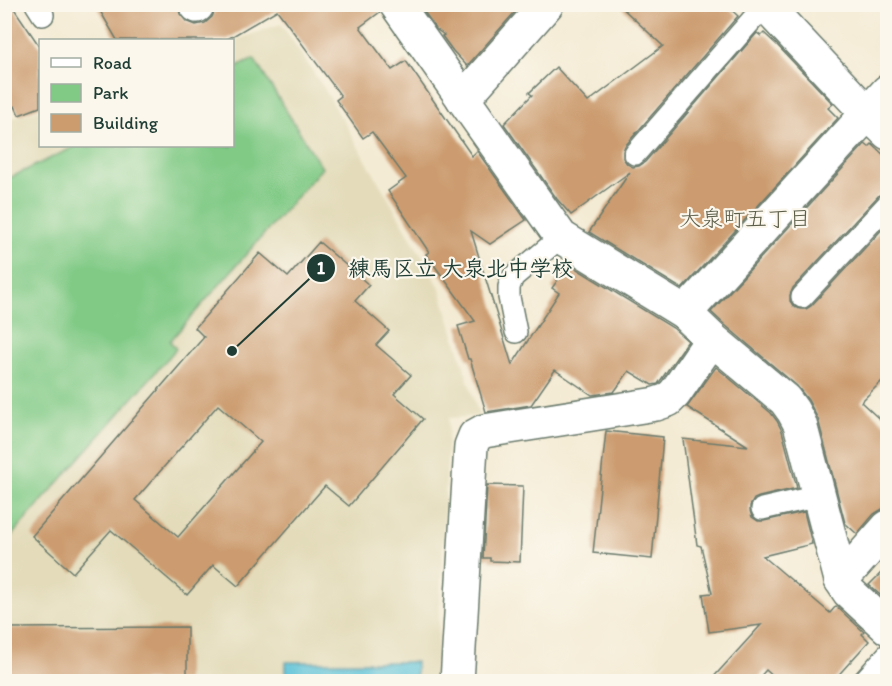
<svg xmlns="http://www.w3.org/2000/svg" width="892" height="686" font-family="Itim,'Klee One',sans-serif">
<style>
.built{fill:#e3dbba}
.green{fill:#81ca86;stroke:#50845d;stroke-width:1.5}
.water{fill:#5bc2d8;stroke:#3d8086;stroke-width:1.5}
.building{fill:#cc9c6f;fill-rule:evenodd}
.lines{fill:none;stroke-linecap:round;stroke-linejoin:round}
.service-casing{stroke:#6a7a6c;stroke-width:24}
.minor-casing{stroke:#6a7a6c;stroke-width:36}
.service{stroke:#fff;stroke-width:21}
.minor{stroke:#fff;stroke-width:33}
.labels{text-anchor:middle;stroke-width:4.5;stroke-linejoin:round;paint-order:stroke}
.neighbourhood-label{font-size:22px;fill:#5c5e49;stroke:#fbf7ec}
.leader{fill:none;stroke:#1f3d34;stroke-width:2}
.callout-dot{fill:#1f3d34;stroke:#fbf7ec;stroke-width:2}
.mark-label{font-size:18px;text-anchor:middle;font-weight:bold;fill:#fff}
.callout-label{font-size:22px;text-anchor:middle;font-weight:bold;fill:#1f3d34;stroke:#fbf7ec;stroke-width:4.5;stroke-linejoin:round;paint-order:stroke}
</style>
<rect width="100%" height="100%" fill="#fbf7ec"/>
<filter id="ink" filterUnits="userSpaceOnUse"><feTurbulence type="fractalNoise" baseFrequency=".0167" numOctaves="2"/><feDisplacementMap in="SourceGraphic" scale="12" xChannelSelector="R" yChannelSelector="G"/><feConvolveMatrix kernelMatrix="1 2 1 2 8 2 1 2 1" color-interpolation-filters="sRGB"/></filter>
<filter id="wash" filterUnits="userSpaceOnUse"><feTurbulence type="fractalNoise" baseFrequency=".008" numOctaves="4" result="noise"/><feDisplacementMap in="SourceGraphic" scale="24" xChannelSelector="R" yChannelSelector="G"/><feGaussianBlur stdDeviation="1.35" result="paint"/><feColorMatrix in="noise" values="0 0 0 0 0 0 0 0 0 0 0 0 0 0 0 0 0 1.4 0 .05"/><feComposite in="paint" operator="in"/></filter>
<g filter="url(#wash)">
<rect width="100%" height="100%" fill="#f4ebd4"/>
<polygon class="built" points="281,24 324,88 439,286 479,416 449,418 436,681 5,681 4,121 40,109 40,146 232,146 233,41"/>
<polygon class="green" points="254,59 322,168 170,341 176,349 5,543 5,180 76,146 232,146 233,69"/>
<rect class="water" x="286" y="662" width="130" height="19"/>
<g id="blocks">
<g class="building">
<polygon points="4,4 11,4 40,47 40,107 19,115 15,106 4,113"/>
<polygon points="96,4 178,4 180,14 186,21 196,25 205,23 212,17 216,8 215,4 377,4 380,12 360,27 392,70 406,61 472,156 477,151 526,220 490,244 471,231 512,365 559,293 552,288 569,264 673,328 688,341 658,384 652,385 629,371 614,392 592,395 555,370 531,405 486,412 470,359 468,359 458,326 475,321 426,254 429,252 388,191 406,178 372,132 363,138 336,100 341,96 277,10 226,40 117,40"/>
<polygon points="419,4 522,4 467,66 453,51 442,36 444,35 436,29"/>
<polygon points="618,4 725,4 738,16 625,146 623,151 623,158 627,164 633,167 639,166 645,162 757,33 761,36 764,33 777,45 833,104 828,108 838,118 682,289 589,232 630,172 571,215 557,199 504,124 532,95 529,93 556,67 588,102 663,46"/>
<polygon points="865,144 869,147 872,144 888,159 888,192 884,192 879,195 793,288 790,295 790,301 794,307 800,309 806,309 811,306 888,223 888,375 861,402 888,427 888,509 882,509 874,514 857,534 845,523 818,419 808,400 797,386 725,325 711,312"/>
<path d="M319,242L369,285L355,301L389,331L376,345L411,375L394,394L423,419L349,506L325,486L238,586L213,565L187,595L111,530L73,573L32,536L204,337L195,328L260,253L288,277ZM218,405L261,442L178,537L135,500Z"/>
<polygon points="716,367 771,413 777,421 782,431 797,488 759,497 754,499 750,506 750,511 752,517 758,521 764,521 804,512 812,544 763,556 830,613 836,606 864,632 862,634 869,641 833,681 778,681 766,670 756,681 710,681 761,625 709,632 703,594 712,593 701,546 697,545 683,439 748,446 687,407"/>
<polygon points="606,431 663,437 652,559 593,553"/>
<polygon points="487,485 523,486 520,562 490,561 490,558 483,558"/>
<polygon points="888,566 888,602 869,585"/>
<polygon points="187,627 187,681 4,681 4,628"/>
</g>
</g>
</g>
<g filter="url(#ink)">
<use href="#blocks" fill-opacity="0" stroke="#6a7a6c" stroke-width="1.5"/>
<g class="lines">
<g class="service-casing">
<g id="service">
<polyline points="36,4 43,15"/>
<polyline points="635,154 765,5"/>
<polyline points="802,297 888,204"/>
<polyline points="516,332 509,297 509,287 513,277 561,237"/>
<polyline points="762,509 818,496"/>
<polyline points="863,682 888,654"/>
</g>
</g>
<g class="minor-casing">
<g id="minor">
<polyline points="196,4 197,6"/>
<polyline points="396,4 561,237 685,313 712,339"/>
<polyline points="764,4 867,113 888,133"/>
<polyline points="463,99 547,4"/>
<polyline points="685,313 888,91"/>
<polyline points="841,580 888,527"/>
<polyline points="457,682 471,446 475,436 484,431 656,404 668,400 675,393 712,339 785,400 793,411 800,424 841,580 849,592 888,628"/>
</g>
</g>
<use href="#service" class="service"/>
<use href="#minor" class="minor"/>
</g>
</g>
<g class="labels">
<g class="neighbourhood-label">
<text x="745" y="226">大泉町五丁目</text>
</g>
</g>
<path class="leader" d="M232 351L321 268"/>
<g class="callout-dot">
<circle cx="232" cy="351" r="6"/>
<circle cx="321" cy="268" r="15"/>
</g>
<g class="mark-label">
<text x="321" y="274">1</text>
</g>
<g class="callout-label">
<text x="461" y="276">練馬区立 大泉北中学校</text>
</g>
<rect width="892" height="686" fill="none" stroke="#fbf7ec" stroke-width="24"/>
<rect x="39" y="39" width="195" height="108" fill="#fbf7ec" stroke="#a3ada2" stroke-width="1.5"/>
<rect x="51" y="58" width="30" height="9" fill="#ffffff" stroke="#a3ada2" stroke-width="1.5"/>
<text x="93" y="69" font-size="18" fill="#1f3d34">Road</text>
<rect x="51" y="84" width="30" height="18" fill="#81ca86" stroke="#a3ada2" stroke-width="1.5"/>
<text x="93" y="99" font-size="18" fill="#1f3d34">Park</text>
<rect x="51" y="114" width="30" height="18" fill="#cc9c6f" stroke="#a3ada2" stroke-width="1.5"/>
<text x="93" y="129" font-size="18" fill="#1f3d34">Building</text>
</svg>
